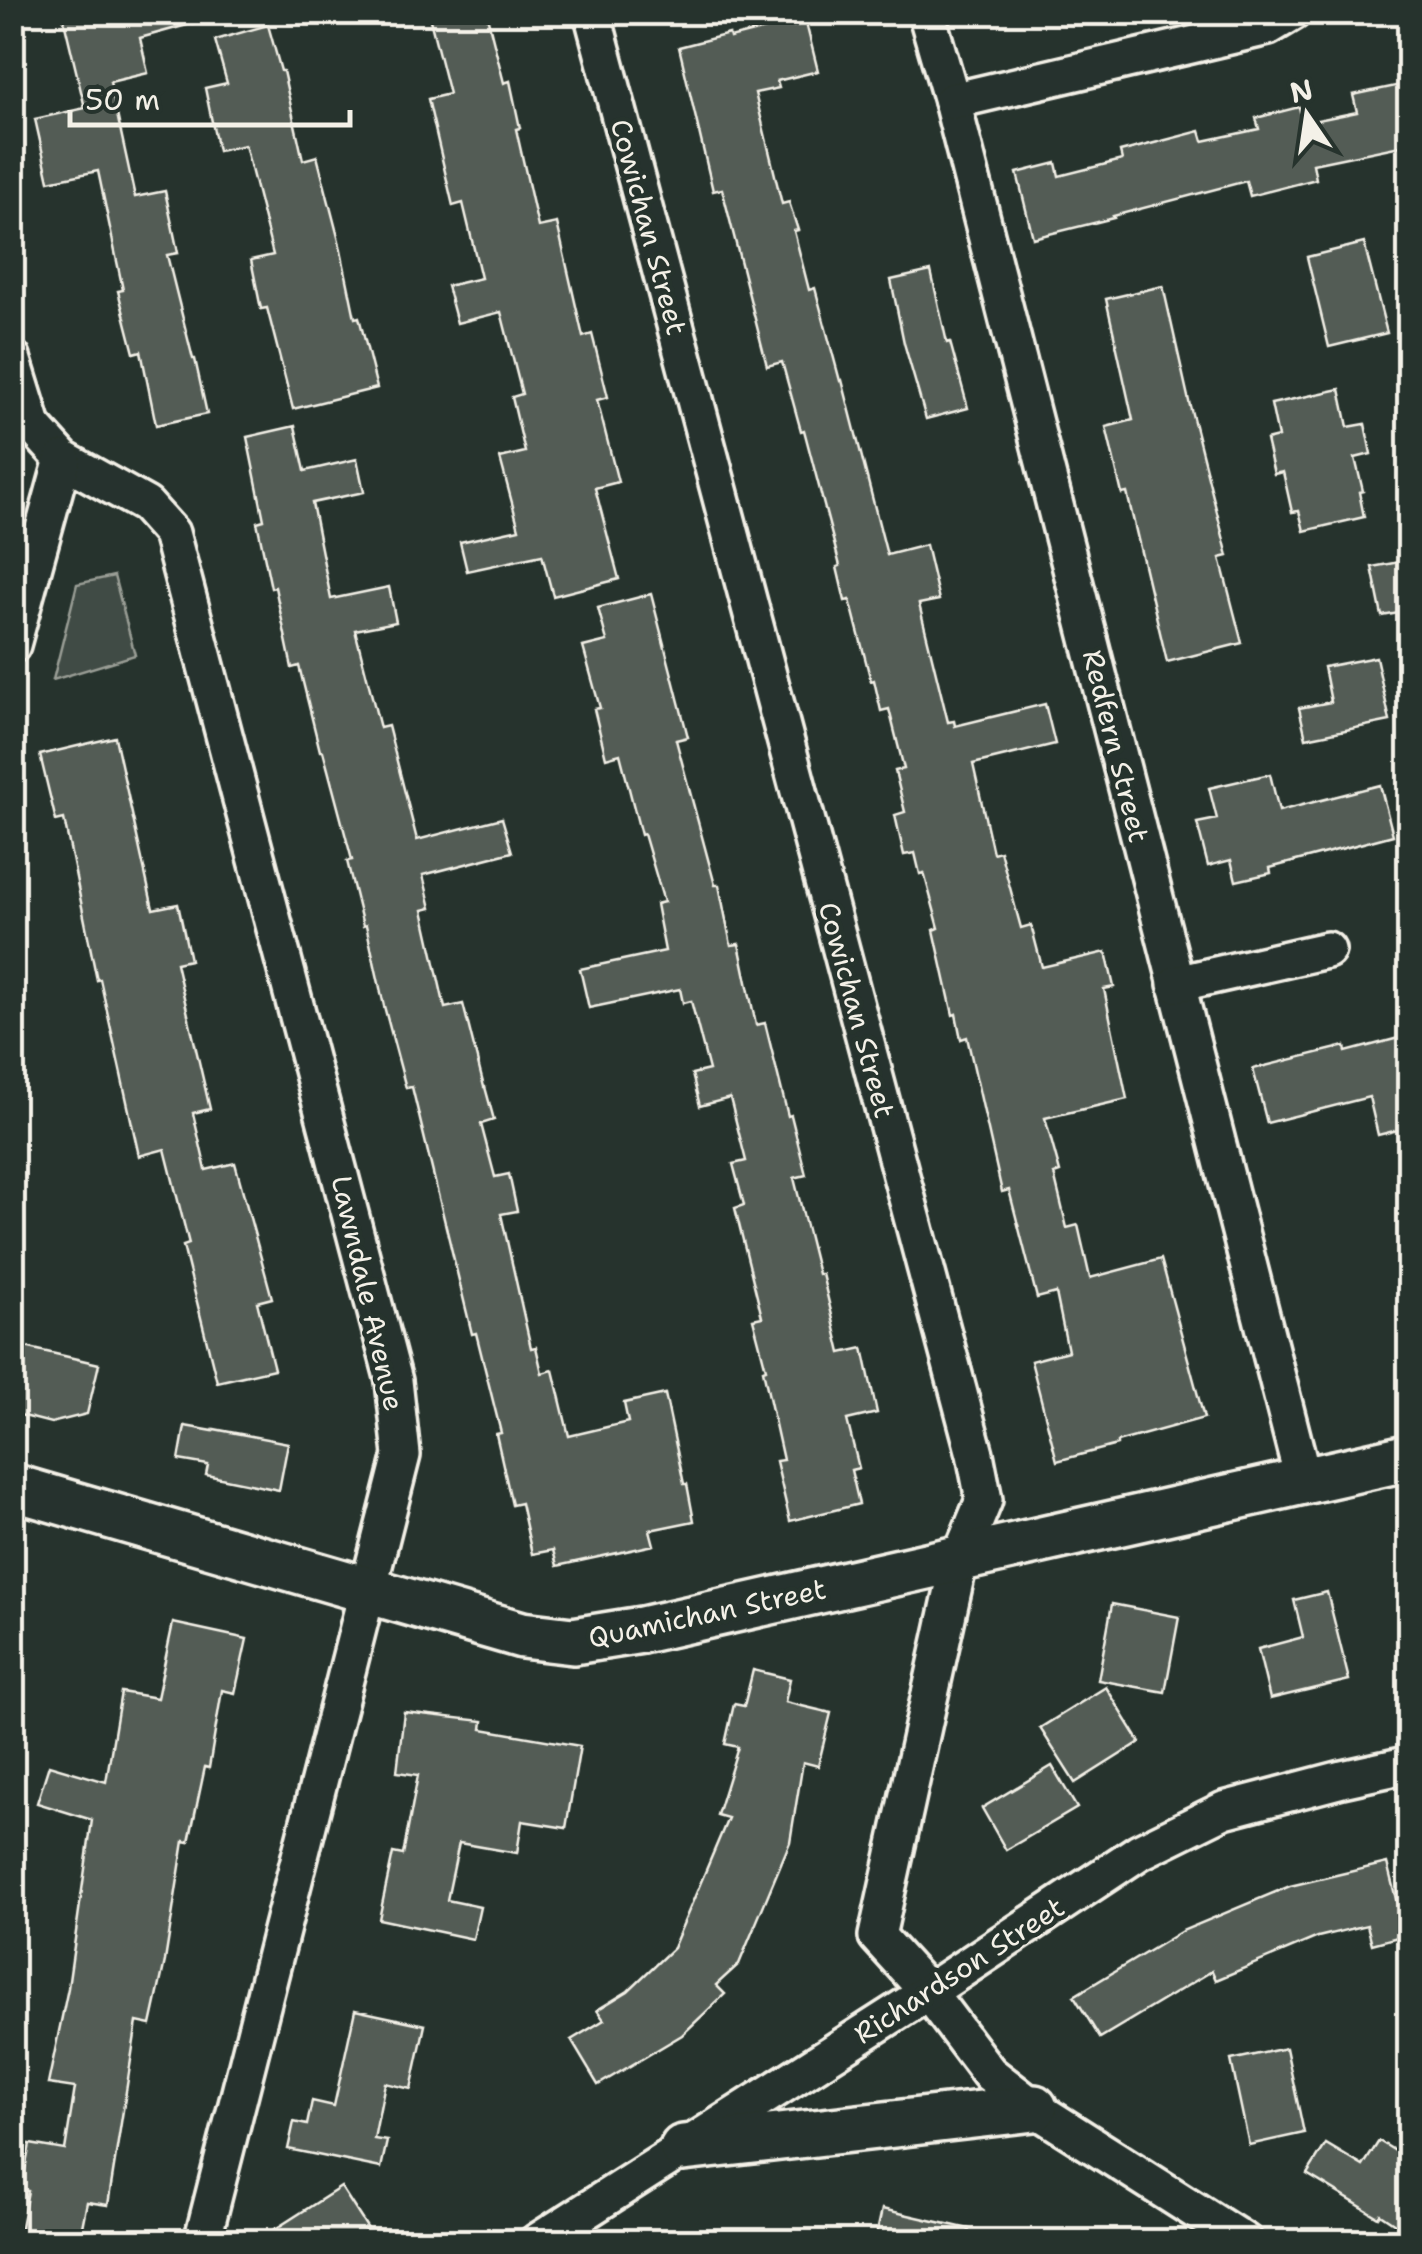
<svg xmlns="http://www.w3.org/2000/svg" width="1422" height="2254" font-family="'Shantell Sans',sans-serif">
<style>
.green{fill:#414b45;stroke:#9a9e96;stroke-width:2.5}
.building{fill:#525c55;stroke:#f4f1e8;stroke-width:2.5}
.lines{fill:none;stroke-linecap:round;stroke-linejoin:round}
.minor-casing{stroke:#f4f1e8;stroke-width:42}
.tertiary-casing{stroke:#f4f1e8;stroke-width:52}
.minor{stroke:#26332d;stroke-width:35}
.tertiary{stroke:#26332d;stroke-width:45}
.labels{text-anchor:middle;stroke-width:9;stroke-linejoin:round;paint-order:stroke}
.street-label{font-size:28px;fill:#f4f1e8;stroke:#26332d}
</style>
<rect width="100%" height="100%" fill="#26332d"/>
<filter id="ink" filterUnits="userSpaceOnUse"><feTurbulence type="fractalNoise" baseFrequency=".01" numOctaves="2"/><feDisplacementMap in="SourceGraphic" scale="20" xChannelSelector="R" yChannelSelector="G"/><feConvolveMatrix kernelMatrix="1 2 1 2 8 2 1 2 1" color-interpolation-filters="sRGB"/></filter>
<g filter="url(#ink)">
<polygon class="green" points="114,576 135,655 53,680 77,584"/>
<g class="building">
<polygon points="62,12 197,12 198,22 140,38 148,73 110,82 135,197 165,191 178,253 167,255 193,359 195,359 207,414 156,425 141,351 134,353 118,291 123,290 98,171 49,181 35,119 85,108"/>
<polygon points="428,12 486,12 504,83 510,81 520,128 516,129 538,227 557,223 583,337 592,334 608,397 597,400 618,482 595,488 619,579 553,596 542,555 467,571 460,542 519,529 500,458 525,452 512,397 522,394 501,312 457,323 447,286 481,278 463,203 453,206 428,99 449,94"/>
<polygon points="793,22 794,26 806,23 818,71 777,81 779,88 755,93 782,204 789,202 798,230 794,231 809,290 815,288 840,381 842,380 887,555 926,545 939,600 919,604 948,722 954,721 955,726 1045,704 1055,744 973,764 993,853 1000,851 1021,928 1031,925 1042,967 1106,952 1114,987 1104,989 1127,1099 1045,1118 1060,1172 1054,1174 1067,1228 1078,1225 1090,1278 1161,1259 1204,1418 1117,1442 1117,1445 1057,1461 1031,1361 1068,1351 1056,1293 1037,1298 1009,1190 1002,1192 967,1037 961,1039 956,1014 953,1015 934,930 939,928 924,873 920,874 915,853 904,855 895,815 905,812 895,771 904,769 889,709 881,711 874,680 871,681 850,600 845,601 837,567 840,566 804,430 801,431 782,362 767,366 722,189 713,191 679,47 729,34 730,38"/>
<polygon points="268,25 281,71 283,71 303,160 317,156 339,241 355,318 359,317 377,388 293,409 267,308 261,309 251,260 273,255 245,145 218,151 205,88 227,83 215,40"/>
<polygon points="1410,83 1410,144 1313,164 1316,179 1250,196 1246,181 1113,216 1114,218 1033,238 1017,173 1056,163 1059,176 1122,160 1120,152 1200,131 1203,141 1259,129 1256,118 1299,107 1303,123 1357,112 1353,95"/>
<polygon points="1364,243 1387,333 1329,347 1307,257"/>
<polygon points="931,271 947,343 950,342 968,408 926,419 904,343 891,280"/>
<polygon points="1163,286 1190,406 1228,556 1220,558 1242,643 1167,662 1127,493 1122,494 1106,427 1133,420 1106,299"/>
<polygon points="1340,389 1348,427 1365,424 1371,454 1355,458 1363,491 1359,492 1364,517 1304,531 1299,511 1292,512 1283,472 1274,474 1266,440 1278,437 1271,404"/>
<polygon points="295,426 305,471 357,459 364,492 312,503 331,599 389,587 396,622 355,630 380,728 388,726 417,840 502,818 512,852 423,875 431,908 423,910 445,1008 463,1004 484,1087 485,1087 494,1120 481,1124 495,1177 509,1174 517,1211 501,1214 531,1348 536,1347 542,1373 553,1370 569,1436 628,1422 624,1403 665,1394 684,1484 687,1484 694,1521 650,1530 654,1545 557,1566 553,1550 532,1554 521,1503 512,1505 496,1434 501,1433 476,1333 472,1334 412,1087 406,1088 384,1006 366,925 363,926 347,861 352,860 323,751 320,751 299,666 292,668 275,587 271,588 257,522 264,520 247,437"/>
<polygon points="1410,560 1410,611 1382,616 1372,567"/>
<polygon points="651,594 688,737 676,740 715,885 719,885 731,945 739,944 756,1025 765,1023 788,1116 791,1115 806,1175 794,1178 818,1274 822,1274 841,1353 863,1348 877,1413 847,1420 859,1468 851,1470 859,1504 790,1521 776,1461 783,1460 763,1370 766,1369 753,1319 762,1317 735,1208 744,1205 733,1164 746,1161 730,1098 700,1106 692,1074 709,1070 691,1001 683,1003 680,989 589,1008 580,969 665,951 656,904 664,902 644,834 641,835 620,754 606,758 594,709 600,708 583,647 607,641 598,608"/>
<polygon points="1376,657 1390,721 1306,738 1299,708 1331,702 1324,667"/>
<polygon points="115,737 153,909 178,904 190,960 176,963 210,1109 193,1113 206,1170 235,1163 272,1298 257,1302 274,1369 217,1382 183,1246 189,1244 165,1149 139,1156 100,979 97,980 64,819 56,821 40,755"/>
<polygon points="1270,774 1279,811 1380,785 1393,835 1270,868 1271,873 1236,881 1231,860 1208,866 1197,823 1217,819 1209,788"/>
<polygon points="1410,1035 1410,1127 1378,1135 1369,1097 1267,1123 1253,1069 1345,1046 1346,1052"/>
<polygon points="25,1347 99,1364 87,1414 51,1423 12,1413 12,1354 23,1357"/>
<polygon points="185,1426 213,1431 214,1429 288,1443 279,1490 206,1475 208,1465 179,1460"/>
<polygon points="1327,1592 1349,1680 1270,1699 1258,1649 1303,1637 1294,1600"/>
<polygon points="1112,1604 1179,1617 1165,1692 1098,1680"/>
<polygon points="173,1623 247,1639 235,1693 222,1690 209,1768 205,1767 189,1842 184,1841 165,1961 151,2025 137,2022 108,2205 87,2202 79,2242 18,2242 28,2191 21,2190 30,2144 65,2150 75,2088 48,2084 68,1988 92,1820 37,1803 49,1765 106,1782 121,1692 157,1698"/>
<polygon points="753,1670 790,1679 785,1702 831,1713 818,1766 803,1762 790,1842 739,1964 716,1985 725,1994 682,2035 598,2085 571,2040 604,2020 597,2010 628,1991 673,1948 728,1818 717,1815 738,1747 725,1744 734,1704 744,1706"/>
<polygon points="1106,1687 1140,1742 1075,1783 1040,1728"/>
<polygon points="404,1712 483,1721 482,1729 580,1746 566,1828 522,1821 517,1853 459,1843 447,1900 480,1907 473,1939 379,1919 393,1853 403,1855 418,1775 397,1772"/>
<polygon points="1052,1766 1077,1808 1006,1850 982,1808"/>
<polygon points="1387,1863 1405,1935 1372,1944 1367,1925 1318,1937 1216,1980 1212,1971 1100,2038 1074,1996 1182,1931 1290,1886"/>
<polygon points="355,2010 425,2025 411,2089 385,2083 374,2139 387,2141 381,2168 288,2149 294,2122 307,2125 312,2101 334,2106"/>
<polygon points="1286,2048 1304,2133 1249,2145 1231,2060"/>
<polygon points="1379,2141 1410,2160 1410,2234 1380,2214 1378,2217 1307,2174 1326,2144 1363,2166"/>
<polygon points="341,2187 368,2229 349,2242 255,2242"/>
<polygon points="882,2209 969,2229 967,2242 875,2242"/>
</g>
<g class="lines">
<g class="minor-casing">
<g id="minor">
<polyline points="592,12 975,1454 984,1500 960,1558 877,1936 928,1992 989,2073 1034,2108 1245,2242"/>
<polyline points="926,12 952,101 1303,1479"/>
<polyline points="952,101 1268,27 1293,12"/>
<polyline points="12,358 33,426 63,459 146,505 171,533 394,1381 402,1455 202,2242"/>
<polyline points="12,645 63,459"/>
<polyline points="1176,984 1327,950"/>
<polyline points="537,2242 928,1992 1139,1852 1224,1810 1342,1779 1410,1764"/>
</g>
</g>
<g class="tertiary-casing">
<g id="tertiary">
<polyline points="12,1487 522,1635 573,1641 642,1630 1410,1457"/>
<polyline points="683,2148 1034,2108"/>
</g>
</g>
<use href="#minor" class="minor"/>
<use href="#tertiary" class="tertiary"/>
</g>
</g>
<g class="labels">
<g class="street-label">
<text transform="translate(649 227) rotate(75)" y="10">Cowichan Street</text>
<text transform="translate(1116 746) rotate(76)" y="10">Redfern Street</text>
<text transform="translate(857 1010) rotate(75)" y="10">Cowichan Street</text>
<text transform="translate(368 1293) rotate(77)" y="10">Lawndale Avenue</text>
<text transform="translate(707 1613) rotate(-12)" y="10">Quamichan Street</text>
<text transform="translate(959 1970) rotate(-33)" y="10">Richardson Street</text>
</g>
</g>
<rect width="1422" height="2254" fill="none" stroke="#26332d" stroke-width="50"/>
<rect x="25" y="25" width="1372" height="2204" fill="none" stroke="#f4f1e8" stroke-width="4" filter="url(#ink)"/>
<g transform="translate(1307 115) rotate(347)" stroke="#26332d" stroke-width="8" paint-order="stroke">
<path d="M0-8L18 38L0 25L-18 38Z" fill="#f4f1e8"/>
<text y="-15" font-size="28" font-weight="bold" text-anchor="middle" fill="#f4f1e8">N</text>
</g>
<path d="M70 110v15h280v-15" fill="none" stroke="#f4f1e8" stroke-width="5"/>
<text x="85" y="110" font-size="30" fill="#f4f1e8" stroke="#26332d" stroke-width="8" paint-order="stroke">50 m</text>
</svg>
